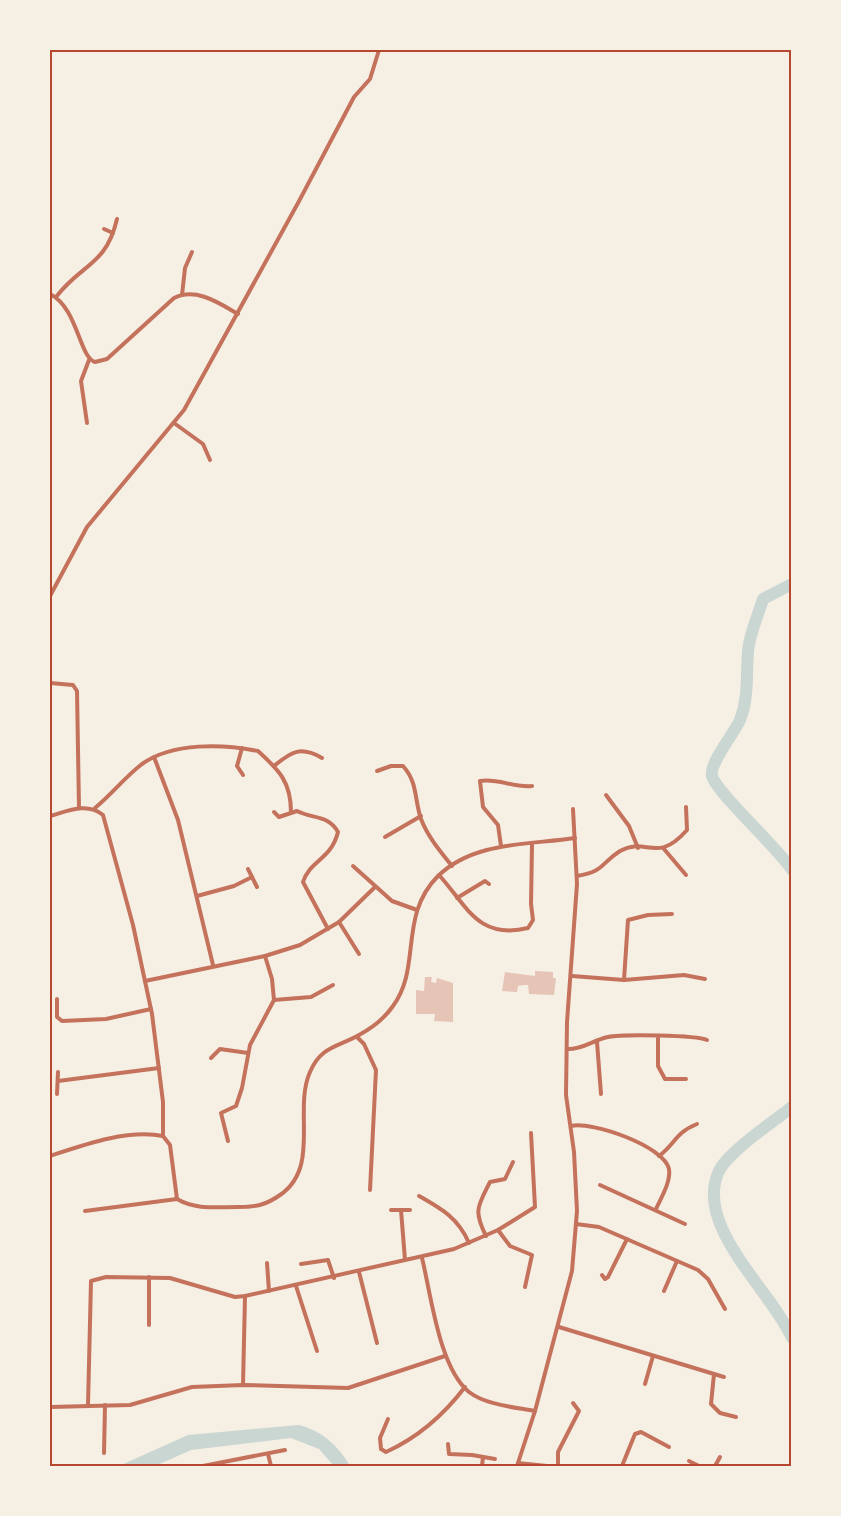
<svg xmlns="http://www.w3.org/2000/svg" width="841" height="1516" font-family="Spectral,serif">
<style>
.water{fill:#c9d6d2}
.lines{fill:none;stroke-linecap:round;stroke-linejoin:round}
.river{stroke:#c9d6d2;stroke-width:12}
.building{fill:#e6c5b7}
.minor{stroke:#c5725c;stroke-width:4}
.neatline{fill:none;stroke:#b5482f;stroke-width:2}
</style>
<rect width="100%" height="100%" fill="#f6efe4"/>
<path class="water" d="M299,1425C322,1431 338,1445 350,1466H334L319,1449L291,1438L191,1450L155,1466H119L188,1435Z"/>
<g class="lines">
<g class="river">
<path d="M792,584L763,599C758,616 749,635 748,652C746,676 749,697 740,720C734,734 709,763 712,776C716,792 777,847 792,870"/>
<path d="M792,1107C774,1121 728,1152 719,1171C693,1226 772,1291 792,1338"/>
</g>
</g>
<g class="building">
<polygon points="535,971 553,972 553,978 556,978 554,995 529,994 528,985 524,985 518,986 517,992 502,991 505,972 535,976"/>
<polygon points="425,977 432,977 431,982 436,983 437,978 453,983 453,1022 434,1021 435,1014 416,1014 416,990 424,991"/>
</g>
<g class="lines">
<g class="minor">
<polyline points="104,229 113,233"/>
<path d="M50,294C78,308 79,357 95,362L107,359L174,298C196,287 219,303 238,314"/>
<polyline points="182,295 185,268 192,252"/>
<path d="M56,297C82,263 106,266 117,219"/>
<polyline points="87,423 81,381 89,360"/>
<polyline points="174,423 203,444 210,460"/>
<polyline points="50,596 87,527 184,410 298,203 354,97 370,79 379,50"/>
<polyline points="50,683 73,685 77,691 79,808"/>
<polyline points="242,748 237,766 243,775"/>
<polyline points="154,757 178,820 213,965"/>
<path d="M274,766C292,751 301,746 322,758"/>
<path d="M377,771L391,766H403C418,783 414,798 421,819C428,837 440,851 452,866"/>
<polyline points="606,795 629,826 638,848"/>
<path d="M95,808C112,794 125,777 142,764C173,742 223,744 258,751C279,770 291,782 291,812"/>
<path d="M274,812L279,817L297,811C313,819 329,815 338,832C331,860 310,860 303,882L328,929"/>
<path d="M50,816C68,811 87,802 103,815L133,925L152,1014L163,1102V1136L170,1145L177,1199C196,1210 216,1207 238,1207C256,1207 266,1205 280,1195C321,1167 293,1110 310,1072C321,1046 338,1047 359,1035C372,1028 384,1019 393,1006C422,967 398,916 438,876C474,841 529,845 575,838"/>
<polyline points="385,837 421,816"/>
<path d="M501,846L498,825L483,807L480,781C498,778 514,788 532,786"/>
<polyline points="664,849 686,875"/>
<polyline points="353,866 392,901 417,910"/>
<polyline points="248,869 257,887"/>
<path d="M439,875C467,906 478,940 528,928L533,920L531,904L532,845"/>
<path d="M577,876C604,872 601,863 620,851C647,836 656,865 687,830L686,807"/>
<polyline points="197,896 234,886 252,877"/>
<polyline points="457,898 485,881 489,884"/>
<polyline points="339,922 359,954"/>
<polyline points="572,976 624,980 684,975 705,979"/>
<polyline points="624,980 628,920 648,915 672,914"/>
<polyline points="145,981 265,956 300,945 339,922 374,888"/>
<polyline points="57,999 57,1017 62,1021 106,1019 151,1009"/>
<polyline points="274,1000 311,997 333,985"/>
<polyline points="357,1037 364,1044 376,1070 370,1190"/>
<polyline points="658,1038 658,1066 665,1079 686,1079"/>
<polyline points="597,1042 601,1094"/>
<path d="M568,1049C584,1049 593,1040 608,1037C622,1034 696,1035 707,1040"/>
<polyline points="211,1058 220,1049 248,1053"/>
<polyline points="58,1081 159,1068"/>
<polyline points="57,1094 58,1072"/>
<path d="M571,1126C592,1121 664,1146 669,1169C671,1182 661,1198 656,1209"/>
<polyline points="228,1141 221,1113 236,1106 242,1088 250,1045 274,1000 272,979 265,956"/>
<path d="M50,1156C83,1145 127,1129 163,1136"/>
<path d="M659,1156C676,1143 675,1133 697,1124"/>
<polyline points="600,1185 685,1224"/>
<path d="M419,1196C442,1209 458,1218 469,1243"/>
<polyline points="391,1210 410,1210"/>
<polyline points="401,1210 405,1260"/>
<polyline points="85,1211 177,1199"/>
<polyline points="576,1224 599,1227 698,1270 708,1279 725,1309"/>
<polyline points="498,1230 510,1246 532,1255 525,1287"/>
<path d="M486,1236C473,1210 478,1206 490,1182L505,1179L513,1162"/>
<path d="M422,1258C431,1294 439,1368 469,1392C486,1405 514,1407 535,1411"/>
<polyline points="267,1263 269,1291"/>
<polyline points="301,1264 328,1260 334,1278"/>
<polyline points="359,1272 377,1343"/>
<polyline points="602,1275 605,1279 608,1277 627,1239"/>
<polyline points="149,1277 149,1325"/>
<polyline points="296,1286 317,1351"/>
<polyline points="664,1291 677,1261"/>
<polyline points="559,1327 724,1377"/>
<polyline points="714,1374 711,1404 720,1413 736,1417"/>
<polyline points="645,1384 653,1356"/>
<polyline points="243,1385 245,1296"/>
<polyline points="88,1405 91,1281 106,1277 170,1278 235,1297 245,1296 454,1249 498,1230 535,1207 531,1133"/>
<polyline points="50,1407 130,1405 192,1387 243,1385 348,1388 445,1356"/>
<path d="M388,1419L380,1438L381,1449L386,1452C419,1437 443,1416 465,1387"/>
<polyline points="448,1444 449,1454 472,1455 495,1459"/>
<polyline points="104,1453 105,1405"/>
<polyline points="268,1454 271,1466"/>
<polyline points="689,1461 699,1466"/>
<polyline points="518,1463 547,1466"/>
<polyline points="203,1466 285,1450"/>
<polyline points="482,1466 483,1457"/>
<polyline points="517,1466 535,1411 572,1271 577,1211 574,1152 566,1095 567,1022 577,884 573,809"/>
<polyline points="558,1466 558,1452 579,1411 573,1403"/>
<polyline points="622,1466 635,1434 641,1432 669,1447"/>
<polyline points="715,1466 720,1457"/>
</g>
</g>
<rect width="841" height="1516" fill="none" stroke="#f6efe4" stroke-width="102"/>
<rect x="51" y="51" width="739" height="1414" class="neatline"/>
</svg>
